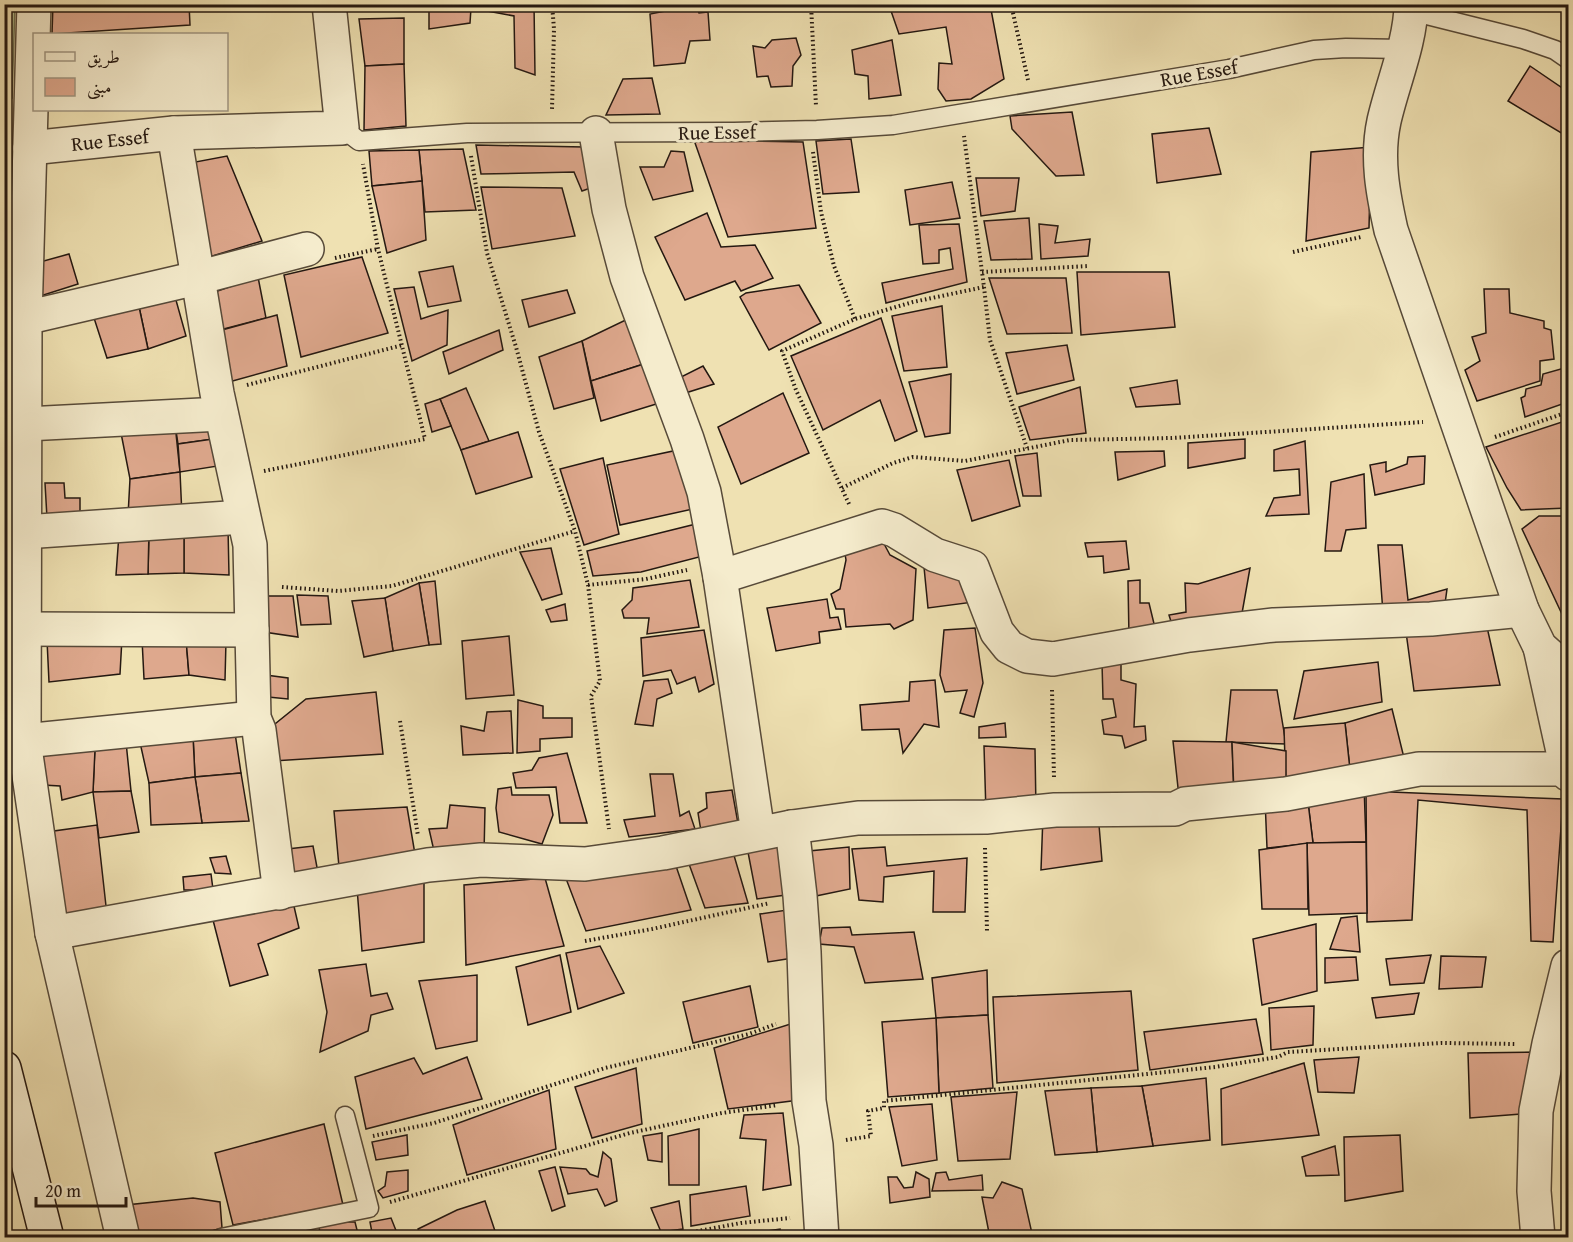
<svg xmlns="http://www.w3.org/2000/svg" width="1573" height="1242" font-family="'Gentium Book Plus',Amiri,serif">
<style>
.green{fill:#b6c38f;stroke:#6d6e50;stroke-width:1.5}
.building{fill:#dea88d;stroke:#241811;stroke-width:1.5}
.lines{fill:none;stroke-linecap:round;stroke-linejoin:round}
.lane-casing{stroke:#574a39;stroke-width:21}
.street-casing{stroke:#574a39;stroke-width:36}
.secondary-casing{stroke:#241811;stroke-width:36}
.path{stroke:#241811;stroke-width:4;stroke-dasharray:1.5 3;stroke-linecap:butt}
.lane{stroke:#f5eccd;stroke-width:18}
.street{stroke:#f5eccd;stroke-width:33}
.secondary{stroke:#f5eccd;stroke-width:33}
.labels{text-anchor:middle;stroke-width:6;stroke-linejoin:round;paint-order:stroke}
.street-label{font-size:20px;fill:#241811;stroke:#f5eccd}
</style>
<rect width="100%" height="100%" fill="#efe1b2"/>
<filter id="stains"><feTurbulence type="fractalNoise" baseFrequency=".00333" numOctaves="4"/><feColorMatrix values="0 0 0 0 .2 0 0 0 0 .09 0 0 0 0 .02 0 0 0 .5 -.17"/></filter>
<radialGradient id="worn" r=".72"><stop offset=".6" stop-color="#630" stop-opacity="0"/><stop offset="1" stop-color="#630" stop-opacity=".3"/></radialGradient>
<polygon class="green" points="5,4 15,5 12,98 5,103"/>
<g class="building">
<polygon points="53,4 189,4 190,25 52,34"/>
<polygon points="429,4 534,4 535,75 515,68 514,16 471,8 470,23 429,29"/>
<polygon points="907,4 938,4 942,11 959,4 990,4 1004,79 971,99 946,101 938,89 939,63 952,64 946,27 899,34 890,8"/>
<polygon points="696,5 699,13 708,12 710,40 690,41 685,63 654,66 650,14"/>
<polygon points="404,18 404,64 365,66 359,19"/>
<polygon points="796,38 801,55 793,66 792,86 771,87 768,76 757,77 753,46 765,48 772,40"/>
<polygon points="892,40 901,95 869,99 868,76 855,74 852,50"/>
<polygon points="404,64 406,126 364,130 365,66"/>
<polygon points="1530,66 1568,92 1568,137 1508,101"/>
<polygon points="652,78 660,114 606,115 623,79"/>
<polygon points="1072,112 1084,175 1056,176 1012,129 1010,116"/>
<polygon points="1209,128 1221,174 1157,183 1152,134"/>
<polygon points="851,139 859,192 823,194 816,141"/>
<polygon points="694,140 803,142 816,228 728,237"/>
<polygon points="476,145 584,147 596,186 582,191 574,172 481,174"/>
<polygon points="1371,147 1369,228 1306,241 1311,152"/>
<polygon points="463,149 476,210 425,212 419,150"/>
<polygon points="419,150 422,181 372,186 369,151"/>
<polygon points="671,151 684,152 693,191 653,200 640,167 664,167"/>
<polygon points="227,156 262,241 209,257 190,163"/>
<polygon points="976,178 1019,178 1015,211 981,216"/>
<polygon points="422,181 426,240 387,253 372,186"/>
<polygon points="952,182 960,218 910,225 905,190"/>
<polygon points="481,187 562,188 575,236 492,249"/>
<polygon points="707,213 721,247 755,245 773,278 741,291 735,281 685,300 655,237"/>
<polygon points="1029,218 1032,259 991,260 984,221"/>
<polygon points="959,224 967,282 886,303 882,283 953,269 950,248 939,250 939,263 923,264 919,225"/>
<polygon points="1039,224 1058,226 1055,243 1090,239 1088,256 1041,259"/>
<polygon points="69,254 78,284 31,299 29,265"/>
<polygon points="362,257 388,333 301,357 284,275"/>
<polygon points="453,266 461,301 428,307 419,272"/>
<polygon points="1077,272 1169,272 1175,327 1081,335"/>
<polygon points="258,277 266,318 216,331 206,295"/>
<polygon points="989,278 1066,278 1072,333 1007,334"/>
<polygon points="799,285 821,323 769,350 740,297 746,293"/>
<polygon points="414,287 421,319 448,310 447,345 412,361 394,289"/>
<polygon points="1484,289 1509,289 1510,313 1544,321 1544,328 1551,330 1554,359 1540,361 1540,381 1477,401 1465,370 1480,361 1472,337 1486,333"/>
<polygon points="567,290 575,313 529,327 522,300"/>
<polygon points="174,293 186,336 148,349 138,302"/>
<polygon points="138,302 148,349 107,358 94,318"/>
<polygon points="942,306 947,367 904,371 892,316"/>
<polygon points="277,315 287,366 218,385 211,333"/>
<polygon points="636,315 653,361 591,381 582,341"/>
<polygon points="881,318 917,431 895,441 880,400 823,430 791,356"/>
<polygon points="499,330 503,350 449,374 443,352"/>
<polygon points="582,341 594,398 554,409 539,357"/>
<polygon points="1067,345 1074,380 1017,394 1006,353"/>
<polygon points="653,361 666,401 601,421 591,381"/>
<polygon points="703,366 714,384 679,395 673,381"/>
<polygon points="1568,367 1568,402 1525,417 1521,398 1525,396 1526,389 1541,385 1543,374"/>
<polygon points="951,374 950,433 925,437 909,382"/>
<polygon points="1177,380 1180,404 1136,407 1130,388"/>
<polygon points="1080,387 1086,433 1030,440 1019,407"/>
<polygon points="466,388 489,441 461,450 440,399"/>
<polygon points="783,393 809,453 741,484 718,427"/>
<polygon points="440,399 451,426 432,432 425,404"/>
<polygon points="210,419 213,439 178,444 175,424"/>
<polygon points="1568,420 1568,508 1521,510 1507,488 1486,447"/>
<polygon points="175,424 180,472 130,479 121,433"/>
<polygon points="518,432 532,477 476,494 461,450"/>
<polygon points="213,439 218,466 180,472 178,444"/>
<polygon points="1245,439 1245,458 1188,468 1188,443"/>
<polygon points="1305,441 1309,514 1266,516 1274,498 1300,495 1299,469 1274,471 1274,450"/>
<polygon points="678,450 693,509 620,525 607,465"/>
<polygon points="1164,451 1165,466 1118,480 1115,452"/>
<polygon points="1037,453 1041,496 1023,496 1015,456"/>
<polygon points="1425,456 1424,484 1375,495 1370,465 1386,462 1386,472 1407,464 1408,457"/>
<polygon points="603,458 619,534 584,545 560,469"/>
<polygon points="1009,460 1020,506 972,521 957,470"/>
<polygon points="180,472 182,516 128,516 130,479"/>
<polygon points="1364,474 1366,528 1346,530 1341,551 1325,551 1331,482"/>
<polygon points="45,483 64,483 65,498 80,498 80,517 47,518"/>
<polygon points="1539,516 1568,516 1568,627 1522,529"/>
<polygon points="700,523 703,556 641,572 593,576 587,551"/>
<polygon points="228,528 229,575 184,573 184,529"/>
<polygon points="184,529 184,573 148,574 149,531"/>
<polygon points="149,531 148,574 116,575 119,534"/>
<polygon points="882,540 890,555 916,569 913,620 894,629 890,624 846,627 844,609 836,609 831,594 840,589 846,560 843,542"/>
<polygon points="1126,541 1129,569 1104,573 1103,556 1088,557 1085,543"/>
<polygon points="1378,545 1402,545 1408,600 1447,589 1444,611 1383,613"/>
<polygon points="551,548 562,594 542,600 520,552"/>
<polygon points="924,567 960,576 974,602 928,608"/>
<polygon points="1250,568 1241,619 1173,628 1169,615 1186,612 1185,583 1198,584"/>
<polygon points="690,580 699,627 647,634 649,618 624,618 622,610 632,600 633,588"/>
<polygon points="1140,580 1140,603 1149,603 1156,632 1129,638 1128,581"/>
<polygon points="435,581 441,644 429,645 419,583"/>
<polygon points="419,583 429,645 393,651 385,598"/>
<polygon points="297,595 328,596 331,624 301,625"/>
<polygon points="256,596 293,596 298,637 257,631"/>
<polygon points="385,598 393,651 364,657 352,601"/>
<polygon points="827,599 830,618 838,617 841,629 819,632 820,643 776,651 767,608"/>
<polygon points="565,604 567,620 551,622 546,610"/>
<polygon points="1487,627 1500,685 1414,691 1406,632"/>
<polygon points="975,628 983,683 974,717 960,713 967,690 945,692 940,675 944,630"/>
<polygon points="704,630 714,684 699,692 695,677 677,684 671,670 643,676 641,638"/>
<polygon points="509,636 514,695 466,699 462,641"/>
<polygon points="122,638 120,674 49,682 47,640"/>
<polygon points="142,639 186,639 189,675 144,679"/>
<polygon points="186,639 226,641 225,680 189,675"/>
<polygon points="1121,659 1121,680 1136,684 1134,727 1145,726 1146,740 1125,748 1122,736 1104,734 1102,720 1116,717 1113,699 1103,699 1102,663"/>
<polygon points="1378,662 1382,702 1294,719 1304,671"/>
<polygon points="258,674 288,678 288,699 258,696"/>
<polygon points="668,679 672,693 657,699 653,726 635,724 644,681"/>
<polygon points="935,680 939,727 924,724 903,753 899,729 862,730 860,705 909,701 910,682"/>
<polygon points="1231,690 1277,690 1286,744 1226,742"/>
<polygon points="376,692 383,754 273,761 265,732 306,699"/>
<polygon points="518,700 543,706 543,718 572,718 572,737 540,739 540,751 517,753"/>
<polygon points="1392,709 1406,766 1351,779 1345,723"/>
<polygon points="511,711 513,753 463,755 461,726 484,731 487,712"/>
<polygon points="1005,723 1006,737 979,738 979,727"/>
<polygon points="1345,723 1351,779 1286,792 1284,728"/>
<polygon points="235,733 241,773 195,777 193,736"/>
<polygon points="193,736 195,777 149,783 139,738"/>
<polygon points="1173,741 1232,742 1234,795 1179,797"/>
<polygon points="126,742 131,791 93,792 95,744"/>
<polygon points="1232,742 1286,751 1286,792 1234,795"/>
<polygon points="984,746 1035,749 1036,810 986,813"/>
<polygon points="36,747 95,750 93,792 62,800 60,786 43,785"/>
<polygon points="567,753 587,823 560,823 556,787 516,788 513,773 532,770 539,758"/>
<polygon points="241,773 249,821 202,823 195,777"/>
<polygon points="650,774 673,774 680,816 689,811 695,829 629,837 624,820 655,816"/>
<polygon points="195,777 202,823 151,825 149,783"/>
<polygon points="1364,785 1366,842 1313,843 1307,794"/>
<polygon points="511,787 512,795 549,795 553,815 542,844 499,832 496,808 498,789"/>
<polygon points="732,790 739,829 702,837 698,813 707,808 706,793"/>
<polygon points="131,791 139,832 99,838 93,792"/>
<polygon points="1366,791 1563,799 1553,942 1531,941 1527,810 1418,800 1412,920 1367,922"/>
<polygon points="1307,794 1313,843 1267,848 1265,799"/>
<polygon points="450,805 485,808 484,854 434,851 429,829 447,828"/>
<polygon points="407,807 416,860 339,867 334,811"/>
<polygon points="1098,813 1102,861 1041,870 1043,815"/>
<polygon points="97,825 107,915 63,922 54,831"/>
<polygon points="783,839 793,894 757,899 747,847"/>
<polygon points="1366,842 1367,913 1309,915 1307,843"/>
<polygon points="1307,843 1308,909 1262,909 1259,850"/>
<polygon points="313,846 319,878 285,887 279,850"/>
<polygon points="849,847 850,889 811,897 809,851"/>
<polygon points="885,847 887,866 967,858 965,912 933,912 934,871 884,877 883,902 859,900 852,849"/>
<polygon points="733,852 748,903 705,908 689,864"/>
<polygon points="226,856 231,874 215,873 210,858"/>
<polygon points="676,866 691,910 586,931 565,876"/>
<polygon points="211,874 214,897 197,890 184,890 183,877"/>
<polygon points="424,876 424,942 362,951 357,888"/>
<polygon points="545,878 564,946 466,965 464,885"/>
<polygon points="293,902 299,928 258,944 268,975 230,986 213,920"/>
<polygon points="794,909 799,957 768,962 760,914"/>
<polygon points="1357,916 1360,952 1330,949 1341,918"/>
<polygon points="1316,924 1317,991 1262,1005 1253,939"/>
<polygon points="850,927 852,935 914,932 923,979 865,983 854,947 819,944 822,928"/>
<polygon points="600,946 624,993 578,1009 566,953"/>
<polygon points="560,955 571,1012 528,1025 516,967"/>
<polygon points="1431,955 1424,983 1390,985 1386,959"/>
<polygon points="1441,956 1486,957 1482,987 1439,989"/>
<polygon points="1356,957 1358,980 1325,983 1325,958"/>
<polygon points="366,964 371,996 387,993 393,1009 371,1015 368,1031 320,1052 327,1012 319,970"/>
<polygon points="987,970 988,1015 936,1018 932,978"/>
<polygon points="477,975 477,1041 436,1049 419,981"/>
<polygon points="750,986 758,1027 693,1043 683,1002"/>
<polygon points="1131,991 1138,1070 997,1083 993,997"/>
<polygon points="1419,993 1414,1014 1376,1018 1372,998"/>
<polygon points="1314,1006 1313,1045 1271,1050 1269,1008"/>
<polygon points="988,1015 993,1088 939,1093 936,1018"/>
<polygon points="936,1018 939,1093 888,1097 882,1022"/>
<polygon points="1256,1019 1263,1054 1150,1070 1144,1032"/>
<polygon points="800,1021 807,1099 728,1109 714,1048"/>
<polygon points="1536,1052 1521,1114 1470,1118 1468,1053"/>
<polygon points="467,1057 482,1099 366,1129 355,1077 414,1058 423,1074"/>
<polygon points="1359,1057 1354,1093 1318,1092 1314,1060"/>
<polygon points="1304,1063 1319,1135 1222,1145 1221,1089"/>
<polygon points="636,1068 642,1124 592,1138 575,1087"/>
<polygon points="1206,1078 1210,1140 1153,1146 1142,1086"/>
<polygon points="1142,1086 1153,1146 1097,1152 1091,1088"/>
<polygon points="1091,1088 1097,1152 1055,1155 1045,1091"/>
<polygon points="549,1090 556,1149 467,1175 453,1125"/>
<polygon points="1017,1092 1010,1159 958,1161 951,1097"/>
<polygon points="932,1104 937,1160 902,1166 889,1107"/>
<polygon points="783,1113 791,1185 763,1190 766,1140 740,1138 744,1115"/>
<polygon points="324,1124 343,1205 233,1225 215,1153"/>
<polygon points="699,1129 699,1185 669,1185 668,1136"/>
<polygon points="662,1133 662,1162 648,1160 643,1136"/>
<polygon points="407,1135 408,1155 376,1160 372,1142"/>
<polygon points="1400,1135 1403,1191 1345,1201 1344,1137"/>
<polygon points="1335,1146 1339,1175 1306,1176 1302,1157"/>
<polygon points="603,1152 611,1159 617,1201 605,1206 597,1189 568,1194 560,1167 586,1169 590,1174 598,1177"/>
<polygon points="555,1167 565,1206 552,1211 539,1171"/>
<polygon points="408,1170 408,1191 383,1198 378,1191 385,1186 387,1172"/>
<polygon points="916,1172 929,1179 930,1197 890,1203 888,1177 897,1177 904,1188 913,1187"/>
<polygon points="946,1172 949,1180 982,1175 983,1190 932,1191 936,1173"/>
<polygon points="1002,1182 1022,1189 1033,1238 990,1238 982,1197 993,1198"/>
<polygon points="746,1186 750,1216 691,1226 690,1195"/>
<polygon points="193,1198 220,1202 222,1228 187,1238 134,1238 126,1205"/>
<polygon points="485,1201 495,1231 467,1238 420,1238 418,1229 457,1210"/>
<polygon points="679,1201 683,1229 661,1232 651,1208"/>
<polygon points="391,1218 399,1238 373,1238 370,1222"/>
<polygon points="318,1222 355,1222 359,1238 321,1238"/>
<polygon points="309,1228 312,1238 257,1238"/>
<polygon points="780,1229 780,1238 742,1238 741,1235"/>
</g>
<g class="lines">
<g class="lane-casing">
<g id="lane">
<polyline points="1411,11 1523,39 1555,50 1568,59"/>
<polyline points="342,128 359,141 467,133 734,132 817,130 893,125 1229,69 1314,50 1346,48 1403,49"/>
<polyline points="221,1238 369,1208 345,1116"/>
</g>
</g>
<g class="street-casing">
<g id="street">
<polyline points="34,4 25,318 24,741 52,933 123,1238"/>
<path d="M1411,4C1411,41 1392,85 1384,121C1376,158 1383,194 1391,230L1522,610L1540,647L1568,672"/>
<polyline points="174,133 217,393 250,545 254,718 259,730 280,893"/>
<polyline points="596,133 609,209 627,277 687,439 704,492 720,577 758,833"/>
<polyline points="30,148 174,133 342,128 329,4"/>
<polyline points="25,318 197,278 307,249"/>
<polyline points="26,424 221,414"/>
<polyline points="24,532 243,517"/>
<polyline points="720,577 882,526 894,530 935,555 972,567 997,632 1009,647 1027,656 1053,659 1189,635 1274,625 1431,619 1522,610"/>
<polyline points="24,629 252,630"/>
<polyline points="1540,647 1568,774"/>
<polyline points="24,741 254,718"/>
<polyline points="792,827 800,896 804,952 809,1101 816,1145 822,1238"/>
<polyline points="52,933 428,865 481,860 585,864 663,853 792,827 858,818 986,817 1055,810 1175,809 1185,804 1286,794 1419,769 1567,769"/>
<polyline points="1538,1238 1534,1191 1536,1111 1549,1044 1568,966"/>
</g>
</g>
<g class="secondary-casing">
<polyline id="secondary" points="4,1068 47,1238"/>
</g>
<g class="path">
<polyline points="552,4 554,29 552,109"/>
<polyline points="811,4 816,106"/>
<polyline points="1011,4 1028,80"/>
<polyline points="813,152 821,212 834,266 855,319"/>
<polyline points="471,156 487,253 516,347 539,432 575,531 588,585 600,681 591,696 609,829"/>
<polyline points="1293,252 1361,237"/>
<polyline points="335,258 378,249"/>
<polyline points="982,272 1088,266"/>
<polyline points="984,287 990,340 1027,448"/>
<polyline points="247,385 403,345"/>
<polyline points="1495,437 1568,412"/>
<polyline points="264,471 425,439 378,249 363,164"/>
<polyline points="842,488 893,463 913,457 965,461 1070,440 1172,438 1423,422"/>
<polyline points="849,504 796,390 782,351 855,319 913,302 984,287 964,136"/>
<polyline points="588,585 646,579 687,570"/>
<polyline points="282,587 338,591 392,586 575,531"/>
<polyline points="1052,690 1054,778"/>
<polyline points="400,721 418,836"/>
<polyline points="985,848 987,931"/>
<polyline points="585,941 652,929 770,903"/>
<polyline points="373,1136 434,1123 605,1068 749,1034 776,1024"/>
<polyline points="846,1140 871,1136 868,1111 884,1108 884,1101 1215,1067 1278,1057 1288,1052 1442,1043 1517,1044"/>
<polyline points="390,1202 630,1133 722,1113 778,1105"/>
<polyline points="1166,1231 1167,1238"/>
<polyline points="661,1238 741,1223 790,1218"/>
</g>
<use href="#lane" class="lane"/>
<use href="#street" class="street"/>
<use href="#secondary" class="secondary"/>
</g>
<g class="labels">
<g class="street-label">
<text transform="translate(1199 73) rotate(-10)" y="7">Rue Essef</text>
<text transform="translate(717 132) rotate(-1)" y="7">Rue Essef</text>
<text transform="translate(110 140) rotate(-6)" y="7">Rue Essef</text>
</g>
</g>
<rect width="1573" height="1242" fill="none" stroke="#efe1b2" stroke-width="24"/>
<rect x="6" y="6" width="1561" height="1230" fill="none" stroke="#241811" stroke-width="3"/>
<rect x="12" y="12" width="1549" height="1218" fill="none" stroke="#241811" stroke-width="1.5"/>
<rect x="33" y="33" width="195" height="78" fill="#f5eccd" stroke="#a19782" stroke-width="1.5"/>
<rect x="45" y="52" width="30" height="9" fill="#f5eccd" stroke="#a19782" stroke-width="1.5"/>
<text x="87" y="63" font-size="18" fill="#241811">طريق</text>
<rect x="45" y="78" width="30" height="18" fill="#dea88d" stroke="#a19782" stroke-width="1.5"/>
<text x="87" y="93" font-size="18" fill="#241811">مبنى</text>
<path d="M36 1197v9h90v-9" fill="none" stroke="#241811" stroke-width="3"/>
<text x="45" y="1197" font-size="18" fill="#241811" stroke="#f5eccd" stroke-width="4.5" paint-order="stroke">20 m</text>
<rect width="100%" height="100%" filter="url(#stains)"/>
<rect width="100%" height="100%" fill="url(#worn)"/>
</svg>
